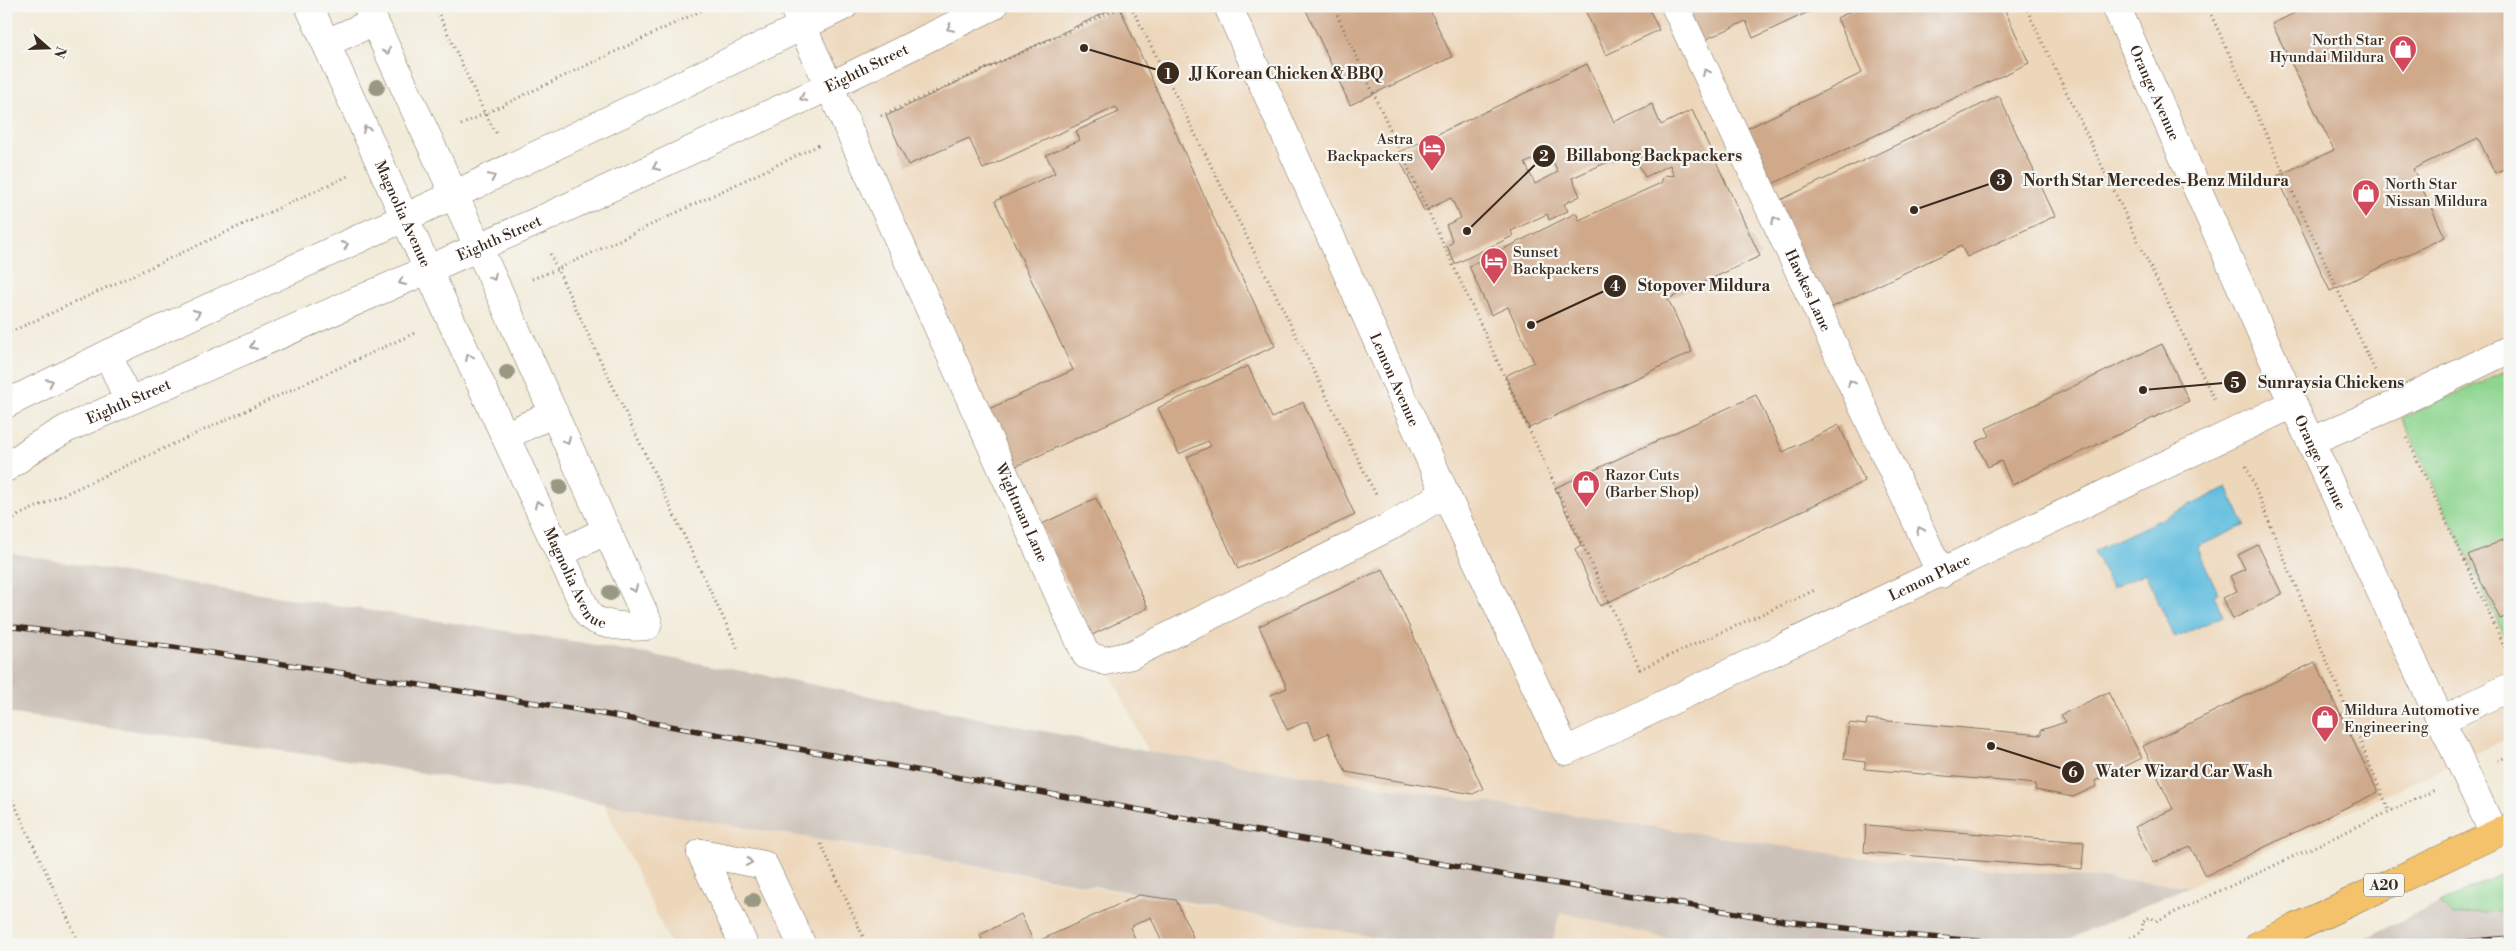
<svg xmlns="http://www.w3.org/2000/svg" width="2516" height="951" font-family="'Libre Bodoni',serif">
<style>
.built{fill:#edd7bb}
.industrial{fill:#ccc2b9}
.green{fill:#8ed590;stroke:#648057}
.water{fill:#61bddf;stroke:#4e747e}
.building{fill:#cfa98a;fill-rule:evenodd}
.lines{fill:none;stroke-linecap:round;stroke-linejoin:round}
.minor-casing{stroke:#7b6e5f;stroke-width:29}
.highway-casing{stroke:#7b6e5f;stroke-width:29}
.path{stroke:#7b6e5f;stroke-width:3;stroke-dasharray:1 4;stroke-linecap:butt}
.minor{stroke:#fff;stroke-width:28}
.highway{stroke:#f3c26a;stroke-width:28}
.rail-casing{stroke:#3b2a1e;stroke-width:5.5}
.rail{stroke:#f6f6f2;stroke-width:4;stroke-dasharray:11;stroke-linecap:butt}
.tree{fill:#999882}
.oneway{stroke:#a79f9a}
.labels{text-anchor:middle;stroke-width:4.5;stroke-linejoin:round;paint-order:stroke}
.shield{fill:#f6f6f2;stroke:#73675e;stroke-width:1}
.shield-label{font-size:14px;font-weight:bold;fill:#3b2a1e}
.poi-label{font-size:15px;fill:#3b2a1e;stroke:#f6f6f2;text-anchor:start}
.street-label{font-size:15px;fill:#3b2a1e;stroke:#f6f6f2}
.leader{fill:none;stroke:#3b2a1e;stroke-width:2}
.callout-dot{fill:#3b2a1e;stroke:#f6f6f2;stroke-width:2}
.mark-label{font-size:15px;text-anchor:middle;font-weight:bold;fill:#fff}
.callout-label{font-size:16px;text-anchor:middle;font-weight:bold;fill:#3b2a1e;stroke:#f6f6f2;stroke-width:4.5;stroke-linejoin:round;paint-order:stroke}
</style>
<rect width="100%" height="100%" fill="#f6f6f2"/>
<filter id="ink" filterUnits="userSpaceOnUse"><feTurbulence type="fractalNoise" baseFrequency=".02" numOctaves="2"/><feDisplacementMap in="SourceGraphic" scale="10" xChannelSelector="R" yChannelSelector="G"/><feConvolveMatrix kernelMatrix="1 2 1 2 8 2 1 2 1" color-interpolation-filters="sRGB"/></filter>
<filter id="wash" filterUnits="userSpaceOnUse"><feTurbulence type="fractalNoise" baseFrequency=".0096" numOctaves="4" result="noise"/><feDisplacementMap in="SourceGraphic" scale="20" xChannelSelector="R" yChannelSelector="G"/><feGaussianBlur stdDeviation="1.12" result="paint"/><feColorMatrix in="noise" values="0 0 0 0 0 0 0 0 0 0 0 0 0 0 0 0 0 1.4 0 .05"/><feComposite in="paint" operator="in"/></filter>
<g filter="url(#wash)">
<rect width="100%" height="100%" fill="#f2ebd9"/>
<polygon class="built" points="790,6 2510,6 2510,737 2189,886 2056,945 671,945 604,803 1219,909 1148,752"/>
<g class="industrial">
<polygon points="6,552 124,573 584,643 765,675 1148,752 1862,858 2189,886 2056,945 1693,945 1560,912 1552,945 1416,945 1176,900 334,758 6,713"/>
<polygon points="2439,903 2453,915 2510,910 2510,945 2350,945"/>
</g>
<g class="green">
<polygon points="2510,369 2510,635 2505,637 2402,418"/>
<polygon points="2510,870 2510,910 2453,915 2439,903"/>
</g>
<polygon class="water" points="2227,488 2245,525 2197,547 2218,593 2214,595 2223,616 2175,638 2145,573 2112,588 2094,551"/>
<g id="blocks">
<g class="building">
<polygon points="1119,6 1221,234 1275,346 1008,470 989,409 1073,370 995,201 1055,173 1046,155 1080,140 1076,131 1119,112 1116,107 983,169 969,138 908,165 886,116"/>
<polygon points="1304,6 1428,6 1452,57 1350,105"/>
<polygon points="1583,6 1648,6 1659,30 1606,55"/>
<polygon points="1684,6 1821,6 1753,38 1746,21 1700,42"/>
<polygon points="1861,6 2003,6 2029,63 1768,186 1742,131 1862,73 1837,18"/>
<polygon points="2309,6 2510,6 2510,166 2495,173 2478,138 2413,169 2445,237 2330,291 2277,176 2334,150 2272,24"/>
<path d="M1587,64L1614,122L1652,104L1661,125L1692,110L1760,256L1668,299L1692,352L1529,428L1505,376L1534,362L1508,307L1491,315L1469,266L1576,213L1579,220L1661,183L1664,175L1674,176L1670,165L1645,177L1632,151L1572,178L1580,196L1564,204L1568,211L1549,220L1547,214L1511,231L1513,236L1455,264L1447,246L1453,242L1446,225L1461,218L1451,198L1424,211L1397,153ZM1549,153L1558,172L1535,184L1525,163Z"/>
<polygon points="1999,96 2055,216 1967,257 1961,246 1824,311 1774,203"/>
<polygon points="2162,344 2189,401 2012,485 2001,461 1988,467 1976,442 1990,436 1986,428"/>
<polygon points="1248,366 1272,418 1303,402 1355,515 1238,569 1187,457 1211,446 1208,441 1179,454 1158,408"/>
<polygon points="1756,395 1783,452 1839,425 1865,481 1600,606 1575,549 1581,545 1555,488"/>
<polygon points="1096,498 1148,608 1092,635 1040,525"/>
<polygon points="2510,537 2510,615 2500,619 2468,555"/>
<polygon points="2258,545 2282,594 2233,619 2223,598 2237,591 2230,576 2245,569 2238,555"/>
<polygon points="1383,569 1483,789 1473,794 1346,772 1328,733 1315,739 1307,721 1287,730 1271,695 1287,688 1259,626"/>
<polygon points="2315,662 2378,792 2205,876 2190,846 2153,863 2135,827 2173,809 2143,746"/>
<polygon points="2108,692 2142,758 2095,781 2097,786 2073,797 2035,790 2036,784 1865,769 1865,762 1844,759 1849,723 1866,725 1867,719 2041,735 2041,730 2066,722 2061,715"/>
<polygon points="1866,825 2084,842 2082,869 1864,852"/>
<polygon points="1139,895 1176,900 1193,937 1176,945 1163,945 1151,917 1130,927 1138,945 984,945 980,935 1021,914 1034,943"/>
</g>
</g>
</g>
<g filter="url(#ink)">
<use href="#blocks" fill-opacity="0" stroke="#7b6e5f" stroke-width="1"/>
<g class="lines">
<g class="minor-casing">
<g id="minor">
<path id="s1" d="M309,6L449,316L588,614C596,626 633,628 647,626L648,622L499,292L367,6"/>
<path id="s2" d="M793,6L1086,655L1105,661L1131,655L1391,526L1445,493"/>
<path id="s3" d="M1228,6L1445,493L1566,751L2293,404"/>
<path id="s4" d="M1675,6L1941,574"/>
<path id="s5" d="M2116,6L2293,404L2494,834"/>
<polyline points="326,43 374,22"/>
<polyline points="108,354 128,400"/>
<polyline points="6,404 108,354 454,195 844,6"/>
<polyline points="507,435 554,413"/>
<polyline points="2311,441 2392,406 2510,349"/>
<path id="s6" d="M6,468L35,447L66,429L538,221L830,86L993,6"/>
<polyline points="561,553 607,530"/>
<polyline points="2441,720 2510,687"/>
<polyline points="701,853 764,865 802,945"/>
<polyline points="701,853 744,945"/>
</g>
</g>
<g class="highway-casing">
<polyline id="highway" points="2259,945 2510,827"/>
</g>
<g class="path">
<polyline points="435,6 485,114 497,134"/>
<polyline points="1131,6 1376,495"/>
<polyline points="1333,6 1640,669 1815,590"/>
<polyline points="2025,6 2215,401"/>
<polyline points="2207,6 2376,373"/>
<polyline points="881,116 1124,6"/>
<polyline points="461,125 711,6"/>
<polyline points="550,254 738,649"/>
<polyline points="532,279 556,270 819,145"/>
<polyline points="6,334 348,176"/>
<polyline points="2407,438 2507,652"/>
<polyline points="2246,466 2389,811"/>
<polyline points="6,525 19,515 417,332"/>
<polyline points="2498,761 2510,755"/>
<polyline points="6,786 80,945"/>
<polyline points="821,844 867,945"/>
<polyline points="2117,945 2142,932 2143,921 2150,917 2156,921 2435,790"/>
</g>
<use href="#minor" class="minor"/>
<use href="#highway" class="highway"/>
<g class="rail-casing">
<g id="rail">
<polyline points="6,626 173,647 569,708 1487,872 1785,921 1905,935 2026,945"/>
<polyline points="2428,945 2510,938"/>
</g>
</g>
<use href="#rail" class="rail"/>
</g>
<g class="tree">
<circle cx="377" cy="87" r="8"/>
<circle cx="507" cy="373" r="8"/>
<circle cx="560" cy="487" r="8"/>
<circle cx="610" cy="593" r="8"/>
<circle cx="753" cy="901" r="8"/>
</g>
<defs><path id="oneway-chevron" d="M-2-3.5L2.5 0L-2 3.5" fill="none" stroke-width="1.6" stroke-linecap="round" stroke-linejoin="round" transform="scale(1.25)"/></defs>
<g class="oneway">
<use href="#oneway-chevron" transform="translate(950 28) rotate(154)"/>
<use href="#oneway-chevron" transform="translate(387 51) rotate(65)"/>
<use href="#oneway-chevron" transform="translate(1706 72) rotate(-115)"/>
<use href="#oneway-chevron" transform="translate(803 98) rotate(155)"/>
<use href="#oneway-chevron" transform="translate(366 129) rotate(-115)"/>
<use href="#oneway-chevron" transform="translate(656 167) rotate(155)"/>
<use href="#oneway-chevron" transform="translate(492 177) rotate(-26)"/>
<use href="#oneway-chevron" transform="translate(1775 220) rotate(-115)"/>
<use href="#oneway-chevron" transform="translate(345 245) rotate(-25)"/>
<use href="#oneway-chevron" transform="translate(493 277) rotate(64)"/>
<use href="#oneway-chevron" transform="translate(402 282) rotate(156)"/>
<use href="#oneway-chevron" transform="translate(197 313) rotate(-25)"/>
<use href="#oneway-chevron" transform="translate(253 346) rotate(157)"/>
<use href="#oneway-chevron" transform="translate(469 357) rotate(-116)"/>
<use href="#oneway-chevron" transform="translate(50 382) rotate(-26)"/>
<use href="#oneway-chevron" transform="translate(1851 383) rotate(-115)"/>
<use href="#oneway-chevron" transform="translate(567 441) rotate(65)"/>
<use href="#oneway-chevron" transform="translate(538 504) rotate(-114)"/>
<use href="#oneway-chevron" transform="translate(1920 530) rotate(-115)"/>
<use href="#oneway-chevron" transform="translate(634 589) rotate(66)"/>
<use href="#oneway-chevron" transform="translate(749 862) rotate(10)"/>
</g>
</g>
<defs>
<g id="shop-pin" transform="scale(1.4375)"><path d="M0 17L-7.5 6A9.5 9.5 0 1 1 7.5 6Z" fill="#d1495b" stroke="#f6f6f2"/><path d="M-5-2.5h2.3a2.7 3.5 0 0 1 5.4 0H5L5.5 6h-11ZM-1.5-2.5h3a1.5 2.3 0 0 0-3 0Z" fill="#fff"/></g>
<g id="hotel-pin" transform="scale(1.4375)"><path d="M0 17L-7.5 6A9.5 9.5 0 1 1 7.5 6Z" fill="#d1495b" stroke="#f6f6f2"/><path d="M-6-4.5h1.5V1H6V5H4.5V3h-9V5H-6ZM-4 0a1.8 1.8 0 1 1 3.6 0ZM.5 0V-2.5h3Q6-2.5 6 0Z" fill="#fff"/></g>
</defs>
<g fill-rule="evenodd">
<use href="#shop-pin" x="2403" y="49"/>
<use href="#hotel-pin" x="1432" y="148"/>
<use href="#shop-pin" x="2366" y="193"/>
<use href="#hotel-pin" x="1494" y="261"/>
<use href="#shop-pin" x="1586" y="484"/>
<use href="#shop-pin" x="2325" y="719"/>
</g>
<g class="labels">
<rect class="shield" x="2364" y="873.5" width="40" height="23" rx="4"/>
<g class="shield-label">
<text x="2384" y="890">A20</text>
</g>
<g class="poi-label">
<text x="2384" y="45" text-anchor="end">North Star<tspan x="2384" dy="17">Hyundai Mildura</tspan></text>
<text x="1413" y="144" text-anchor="end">Astra<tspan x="1413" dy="17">Backpackers</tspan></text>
<text x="2385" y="189">North Star<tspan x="2385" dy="17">Nissan Mildura</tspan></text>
<text x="1513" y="257">Sunset<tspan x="1513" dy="17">Backpackers</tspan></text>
<text x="1605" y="480">Razor Cuts<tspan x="1605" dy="17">(Barber Shop)</tspan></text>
<text x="2344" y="715">Mildura Automotive<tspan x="2344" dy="17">Engineering</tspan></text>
</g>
<g class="street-label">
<text dy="5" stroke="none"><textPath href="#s6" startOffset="950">Eighth Street</textPath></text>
<text dy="5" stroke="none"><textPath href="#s5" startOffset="95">Orange Avenue</textPath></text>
<text dy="5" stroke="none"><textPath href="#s1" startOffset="228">Magnolia Avenue</textPath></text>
<text dy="5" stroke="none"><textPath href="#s6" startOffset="545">Eighth Street</textPath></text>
<text dy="5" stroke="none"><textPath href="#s4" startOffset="314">Hawkes Lane</textPath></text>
<text dy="5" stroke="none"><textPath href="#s3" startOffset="409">Lemon Avenue</textPath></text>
<text dy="5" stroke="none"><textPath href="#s6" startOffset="140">Eighth Street</textPath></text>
<text dy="5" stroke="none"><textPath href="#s5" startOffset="500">Orange Avenue</textPath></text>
<text dy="5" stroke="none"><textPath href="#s2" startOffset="556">Wightman Lane</textPath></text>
<text dy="5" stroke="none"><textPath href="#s1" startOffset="632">Magnolia Avenue</textPath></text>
<text dy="5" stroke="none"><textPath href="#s3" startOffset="1221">Lemon Place</textPath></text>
</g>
</g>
<path class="leader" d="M1084 48L1168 73M1467 231L1544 156M1914 210L2001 180M1531 325L1615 286M2143 390L2235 382M1991 746L2073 772"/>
<g class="callout-dot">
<circle cx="1084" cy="48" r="5"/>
<circle cx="1467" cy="231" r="5"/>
<circle cx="1914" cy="210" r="5"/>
<circle cx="1531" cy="325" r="5"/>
<circle cx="2143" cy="390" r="5"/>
<circle cx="1991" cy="746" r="5"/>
<circle cx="1168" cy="73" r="12"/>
<circle cx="1544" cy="156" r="12"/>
<circle cx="2001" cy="180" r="12"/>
<circle cx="1615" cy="286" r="12"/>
<circle cx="2235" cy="382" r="12"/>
<circle cx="2073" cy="772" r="12"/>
</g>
<g class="mark-label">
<text x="1168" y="79">1</text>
<text x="1544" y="161">2</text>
<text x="2001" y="185">3</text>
<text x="1615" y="291">4</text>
<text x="2235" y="388">5</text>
<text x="2073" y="777">6</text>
</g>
<g class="callout-label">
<text x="1287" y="79">JJ Korean Chicken &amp; BBQ</text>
<text x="1654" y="161">Billabong Backpackers</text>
<text x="2156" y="186">North Star Mercedes-Benz Mildura</text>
<text x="1704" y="291">Stopover Mildura</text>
<text x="2331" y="388">Sunraysia Chickens</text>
<text x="2184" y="777">Water Wizard Car Wash</text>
</g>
<rect width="2516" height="951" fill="none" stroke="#f6f6f2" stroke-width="25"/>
<g transform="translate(48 48) rotate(110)" stroke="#f6f6f2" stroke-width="4" paint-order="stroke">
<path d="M0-4L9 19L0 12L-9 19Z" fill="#3b2a1e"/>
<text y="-8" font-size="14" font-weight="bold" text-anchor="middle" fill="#3b2a1e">N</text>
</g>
</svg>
